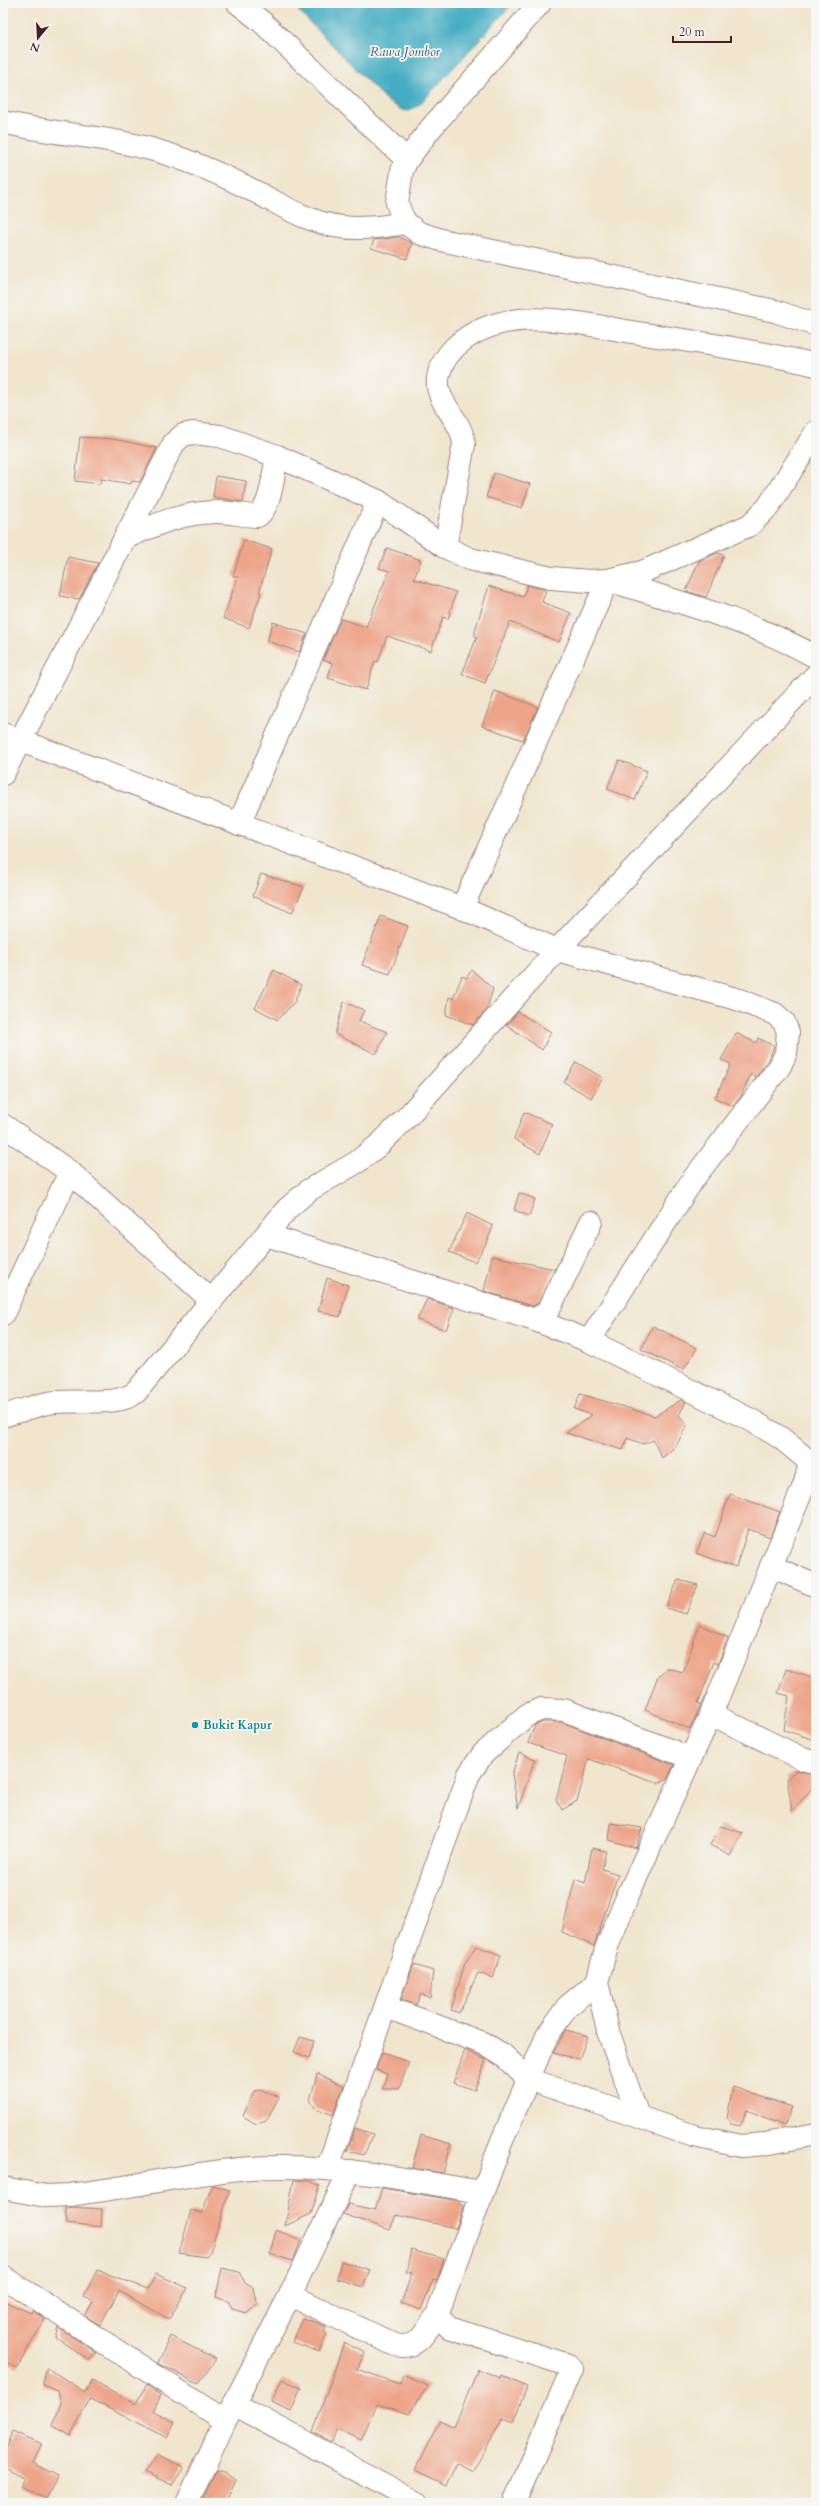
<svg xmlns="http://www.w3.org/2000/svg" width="819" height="2506" font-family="Cardo,serif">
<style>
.water{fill:#44adc3;stroke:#476677}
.building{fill:#eda58a}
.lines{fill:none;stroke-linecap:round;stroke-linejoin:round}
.minor-casing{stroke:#9d827c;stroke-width:24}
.minor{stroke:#fff;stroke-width:22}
.culture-dot{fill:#0f9aa8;stroke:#f6f6f2;stroke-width:1.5}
.labels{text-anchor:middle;stroke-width:3.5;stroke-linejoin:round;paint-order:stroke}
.culture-label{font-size:12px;font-weight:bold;fill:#0d838f;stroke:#f6f6f2;text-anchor:start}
.water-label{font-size:13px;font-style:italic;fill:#485868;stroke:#f6f6f2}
</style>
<rect width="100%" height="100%" fill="#f6f6f2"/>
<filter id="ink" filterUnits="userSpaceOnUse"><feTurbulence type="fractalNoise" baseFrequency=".025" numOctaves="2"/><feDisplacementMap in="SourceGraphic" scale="8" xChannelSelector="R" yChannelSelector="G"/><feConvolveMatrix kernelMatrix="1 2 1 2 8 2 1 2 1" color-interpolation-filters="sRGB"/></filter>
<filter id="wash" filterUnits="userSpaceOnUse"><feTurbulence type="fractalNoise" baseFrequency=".012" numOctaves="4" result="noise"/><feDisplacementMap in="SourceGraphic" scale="16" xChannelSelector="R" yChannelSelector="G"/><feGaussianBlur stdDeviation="0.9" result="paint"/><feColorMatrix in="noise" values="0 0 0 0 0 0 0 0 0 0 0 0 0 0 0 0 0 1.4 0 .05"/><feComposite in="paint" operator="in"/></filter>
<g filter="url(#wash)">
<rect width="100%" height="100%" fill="#f0e5cd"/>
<polygon class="water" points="291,3 513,3 421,103 410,111 402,110 387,101"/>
<g id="blocks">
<g class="building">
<polygon points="399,237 412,243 407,259 371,248 374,240"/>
<polygon points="80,437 113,439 157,448 140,482 132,481 131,484 101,479 100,484 75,481"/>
<polygon points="494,473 530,484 522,508 486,497"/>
<polygon points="216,476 246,481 243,502 213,497"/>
<polygon points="244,540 272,549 259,592 261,593 249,628 223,618 238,577 233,576"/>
<polygon points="387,548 421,560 414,579 456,592 448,619 443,617 431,651 387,636 378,662 375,661 366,690 328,678 332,663 323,660 341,619 366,627 389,571 379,568"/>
<polygon points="718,553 724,555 706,597 686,591 699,561"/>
<polygon points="68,557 98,563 79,599 60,596"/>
<polygon points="527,585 546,590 542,602 571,613 559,642 510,622 485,683 462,674 477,637 475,636 475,630 489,586 523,597"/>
<polygon points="273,622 307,634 299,652 267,641"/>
<polygon points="495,691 538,707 523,740 482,726"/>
<polygon points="619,760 647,771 635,800 607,789"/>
<polygon points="261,874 304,887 292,913 253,896"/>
<polygon points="381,916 408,926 390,974 362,965"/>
<polygon points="274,970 301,985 295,1001 278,1020 255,1008"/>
<polygon points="472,970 493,989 486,1011 473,1025 446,1015 449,997 453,999 462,976 466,978"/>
<polygon points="344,1002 364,1010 359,1021 387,1032 376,1054 335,1034"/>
<polygon points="518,1012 551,1032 542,1050 507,1025"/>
<polygon points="736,1033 756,1043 758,1038 774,1046 769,1059 756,1077 751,1074 741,1096 733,1106 715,1098 731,1064 721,1060"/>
<polygon points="576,1062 603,1078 591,1098 564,1082"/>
<polygon points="524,1112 552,1124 540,1154 514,1139"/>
<polygon points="519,1193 535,1199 529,1216 514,1210"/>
<polygon points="467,1213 493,1226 487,1242 475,1262 449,1252"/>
<polygon points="492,1256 555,1269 538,1303 533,1306 484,1291"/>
<polygon points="327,1278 348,1285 340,1317 318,1311"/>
<polygon points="427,1299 454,1308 446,1330 417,1320"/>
<polygon points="653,1326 697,1348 683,1370 641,1349"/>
<polygon points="580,1394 655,1416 681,1400 686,1402 679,1415 687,1425 676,1446 662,1458 653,1440 643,1444 627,1438 623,1450 566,1433 592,1415 574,1409"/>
<polygon points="730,1494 780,1512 770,1537 748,1529 736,1567 696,1553 705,1533 715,1537"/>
<polygon points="678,1580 698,1585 686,1614 666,1608"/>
<polygon points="700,1624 728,1638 718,1664 714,1662 698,1703 701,1705 690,1729 645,1710 658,1676 667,1668 683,1672"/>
<polygon points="786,1669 816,1678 816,1730 812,1739 784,1730 789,1696 778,1693"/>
<polygon points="544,1722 561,1722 674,1765 668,1778 659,1783 589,1759 577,1801 562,1810 556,1800 567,1756 528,1743 535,1725"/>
<polygon points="519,1753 535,1759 518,1808 512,1774"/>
<polygon points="797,1770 816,1775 816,1784 792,1811 787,1778"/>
<polygon points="611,1823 642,1828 636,1848 609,1840"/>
<polygon points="720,1826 743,1833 730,1856 710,1845"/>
<polygon points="592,1848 606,1851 602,1869 618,1874 594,1946 562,1932 575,1879 585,1883"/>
<polygon points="476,1946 501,1955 493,1978 478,1973 459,2013 451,2010 465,1963"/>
<polygon points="414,1965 433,1971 430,1998 421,1994 416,2005 401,1999"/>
<polygon points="566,2030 588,2036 579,2059 553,2053"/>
<polygon points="300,2037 314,2041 309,2058 294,2052"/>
<polygon points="465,2050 486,2060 475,2090 453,2083"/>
<polygon points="382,2053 409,2062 399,2089 382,2089 387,2074 376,2070"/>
<polygon points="317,2074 344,2086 333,2115 315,2108 310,2100"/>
<polygon points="733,2087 792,2107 784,2126 747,2110 740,2126 731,2124 727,2118"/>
<polygon points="260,2089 279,2097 266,2121 256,2124 243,2116 254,2091"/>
<polygon points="355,2128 373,2134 364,2155 347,2151"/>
<polygon points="421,2135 451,2144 443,2173 412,2168"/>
<polygon points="294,2180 310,2181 320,2186 311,2214 285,2226"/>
<polygon points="212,2185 230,2190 210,2252 206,2257 179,2253 191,2210 202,2213"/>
<polygon points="382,2188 460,2201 460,2204 464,2206 456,2228 396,2215 390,2230 343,2214 348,2204 375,2210"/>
<polygon points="71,2207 102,2209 101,2227 67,2223 65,2208"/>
<polygon points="276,2230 301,2240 293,2261 270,2254"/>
<polygon points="411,2250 444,2259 437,2280 433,2279 421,2310 401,2303 412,2273 406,2272"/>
<polygon points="341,2261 370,2270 363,2287 337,2279"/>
<polygon points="222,2268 239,2272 245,2283 253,2288 257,2304 246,2313 232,2309 229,2302 216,2297"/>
<polygon points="97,2270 148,2289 156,2274 188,2288 169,2319 119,2291 100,2325 85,2316 93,2302 84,2296"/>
<polygon points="3,2301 31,2313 33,2311 45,2319 17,2368 3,2360"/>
<polygon points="302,2318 326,2326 324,2332 327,2334 319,2352 292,2342"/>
<polygon points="59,2328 97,2353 89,2360 56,2338"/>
<polygon points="170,2336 216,2359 198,2384 158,2363"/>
<polygon points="344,2342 365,2353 357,2369 400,2384 403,2375 428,2386 409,2414 377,2404 361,2440 338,2430 332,2442 313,2432"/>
<polygon points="47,2368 85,2392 92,2380 136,2404 146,2384 161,2395 153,2411 175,2422 167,2438 90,2399 70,2436 53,2426 61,2403 58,2391 42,2385"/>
<polygon points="478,2369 500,2378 501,2375 527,2387 513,2422 503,2418 473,2471 457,2463 446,2485 415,2470 440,2420 454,2427"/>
<polygon points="282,2379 301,2388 291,2411 271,2402"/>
<polygon points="13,2431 42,2444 33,2463 58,2476 46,2499 21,2487 26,2478 3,2466 3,2452"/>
<polygon points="158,2455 184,2467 172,2485 144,2472"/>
<polygon points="216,2470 221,2470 235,2480 225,2503 201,2503"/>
</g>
</g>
</g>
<g filter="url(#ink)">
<use href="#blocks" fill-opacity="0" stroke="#9d827c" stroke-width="1"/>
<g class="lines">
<g class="minor-casing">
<g id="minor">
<polyline points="238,3 262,22 407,160"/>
<polyline points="540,3 431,128 407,160 402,171 397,203 402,216 406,223 419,233 441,240 775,311 816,325"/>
<path d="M3,122C55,135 109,136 161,152C194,162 225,176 256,192C283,206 311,224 342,227C363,230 385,226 406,223"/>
<path d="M125,538C155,525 183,512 217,512C231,512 244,516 258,516C272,504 273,474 277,456"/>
<path d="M445,547L464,444C462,417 431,401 439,373C447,347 472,331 497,324C541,312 593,326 638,333C697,342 757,351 816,365"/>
<polyline points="3,734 462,908 557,950 740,1000 775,1014 784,1022 788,1032 786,1053 780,1066 694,1178 589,1341"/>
<polyline points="3,774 174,443 183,435 193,433 220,436 277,456 378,501 445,547 470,559 551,578 589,581 608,580 642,572 750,525 768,507 816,432"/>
<polyline points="239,824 378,501"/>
<path d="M462,908L608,580C678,602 752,621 816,657"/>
<polyline points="3,1125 70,1172 212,1301"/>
<polyline points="266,1235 535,1320 589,1341 751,1420 781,1438 810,1462 805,1483 711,1714 628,1895 606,1949 597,1982 608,2031 638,2116"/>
<polyline points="3,1314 70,1172"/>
<polyline points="535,1320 547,1312 552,1303 591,1222"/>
<path d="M3,1416C18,1412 33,1406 48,1403C73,1398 117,1408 136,1392L287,1209L309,1190L357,1162L380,1144L407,1117L557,950L816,675"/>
<polyline points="771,1566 816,1586"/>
<polyline points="711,1714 803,1759 816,1763"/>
<polyline points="386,2007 485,2044 504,2056 528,2079 694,2136 741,2146 765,2144 816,2134"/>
<polyline points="327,2169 469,1774 483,1754 527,1715 542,1709 564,1710 691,1758"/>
<path d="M3,2188L46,2196L69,2195C126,2188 182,2175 239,2169C320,2161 402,2179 482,2192"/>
<polyline points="3,2277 225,2421"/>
<path d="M290,2295L395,2345C418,2351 426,2331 437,2315L501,2143L547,2036L567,2007L597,1982"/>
<polyline points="437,2315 449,2327 568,2365 572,2369 514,2503"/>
<polyline points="234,2404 418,2503"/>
<polyline points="187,2503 225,2421 290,2295 350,2171"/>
</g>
</g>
<use href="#minor" class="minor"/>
</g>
</g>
<circle class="culture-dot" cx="195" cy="1725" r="4"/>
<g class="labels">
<g class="culture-label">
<text x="203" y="1729">Bukit Kapur</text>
</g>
<g class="water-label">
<text x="405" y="56">Rawa Jombor</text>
</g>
</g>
<rect width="819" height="2506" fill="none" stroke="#f6f6f2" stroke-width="16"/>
<g transform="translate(38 38) rotate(198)" stroke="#f6f6f2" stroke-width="3" paint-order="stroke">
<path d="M0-3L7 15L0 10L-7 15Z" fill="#4a1f2b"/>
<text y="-6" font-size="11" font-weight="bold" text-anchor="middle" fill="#4a1f2b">N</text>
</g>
<path d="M673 36v6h58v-6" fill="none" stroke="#4a1f2b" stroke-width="2"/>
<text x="679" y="36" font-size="12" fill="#4a1f2b" stroke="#f6f6f2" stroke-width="3" paint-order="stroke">20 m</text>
</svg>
